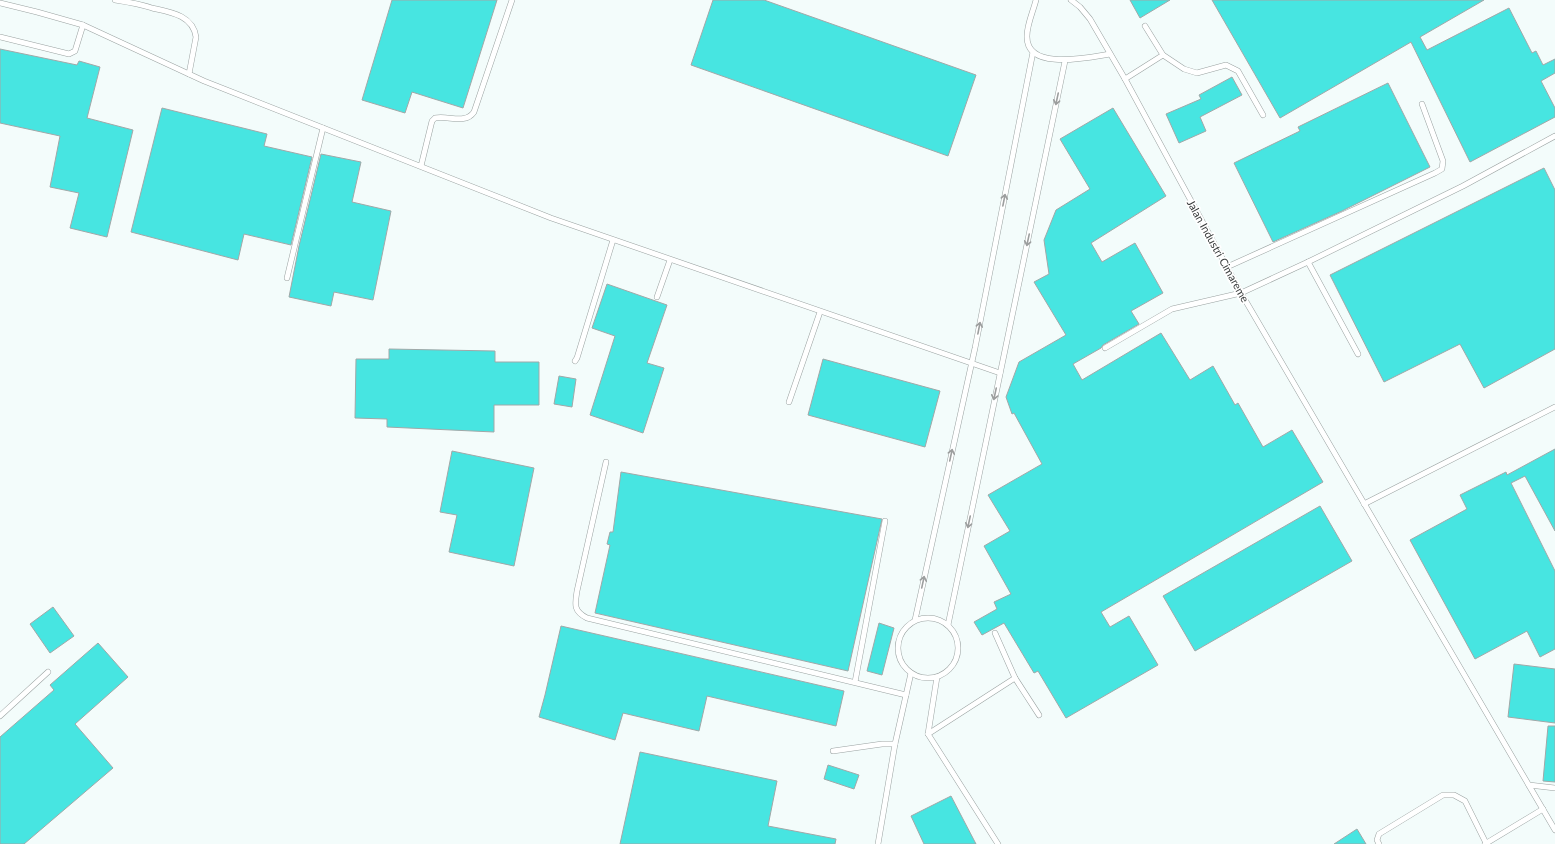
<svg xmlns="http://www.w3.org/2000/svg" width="1555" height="844" font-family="Lato,sans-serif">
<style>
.building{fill:#47e5e1;stroke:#a1a8a8}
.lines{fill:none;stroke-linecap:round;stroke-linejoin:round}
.service-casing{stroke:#9aa2a1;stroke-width:6}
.service{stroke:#fff;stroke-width:5}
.oneway{stroke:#9c9e9e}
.labels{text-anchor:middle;stroke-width:3.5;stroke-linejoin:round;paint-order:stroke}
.street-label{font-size:11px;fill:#3a3d3d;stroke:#fff}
</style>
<rect width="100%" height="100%" fill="#f3fcfb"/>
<g class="building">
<polygon points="392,0 497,0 463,108 412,92 405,113 362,100"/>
<polygon points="713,0 764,0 976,75 948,156 691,65"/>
<polygon points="1130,0 1170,0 1140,18"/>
<polygon points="1212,0 1484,0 1420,37 1427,50 1509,8 1532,53 1536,51 1543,65 1555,59 1555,73 1541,81 1555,108 1555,117 1470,162 1411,42 1280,118"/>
<polygon points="0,49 77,65 79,61 100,67 87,118 133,130 107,237 70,228 79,193 50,187 60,136 0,123"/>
<polygon points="1232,77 1242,95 1200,117 1206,131 1179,143 1166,114 1201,99 1199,95"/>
<polygon points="1388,83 1430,167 1342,211 1273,242 1234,163 1300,131 1298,127"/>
<polygon points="162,108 267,134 264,146 312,157 291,245 244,234 238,260 131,232"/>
<polygon points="1113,108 1166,196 1091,243 1102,262 1135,243 1163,293 1131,311 1139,324 1103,345 1101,348 1073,364 1082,380 1161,333 1190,380 1213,366 1235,405 1238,403 1263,447 1292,430 1323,482 1101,612 1110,627 1129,616 1158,665 1066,718 1038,671 1034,673 1004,623 982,635 974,622 997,609 994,602 1011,594 984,546 1010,531 988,495 1042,464 1014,413 1012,414 1006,397 1019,362 1066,335 1034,282 1049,274 1044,240 1056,210 1090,189 1060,139"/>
<polygon points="321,154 361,162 352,202 391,211 373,300 334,292 331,306 289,297 299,246"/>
<polygon points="1544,168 1555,190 1555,349 1484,388 1460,344 1384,382 1330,275"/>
<polygon points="607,284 667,305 647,363 664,368 643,433 590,415 615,336 592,328"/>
<polygon points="389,349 495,351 495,362 539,362 539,405 494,405 494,432 387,427 387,419 355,418 356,359 389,359"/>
<polygon points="823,359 940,391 925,447 808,415"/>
<polygon points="559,376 576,379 572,407 554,404"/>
<polygon points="1555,449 1555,531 1525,476 1511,483 1555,571 1555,649 1540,657 1527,631 1475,659 1410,540 1467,509 1460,495 1506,472 1507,475"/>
<polygon points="452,451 534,468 514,566 449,552 457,515 440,512"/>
<polygon points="621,472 882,519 848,671 595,613 610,545 607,544 610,532 613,532"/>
<polygon points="1320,506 1352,561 1195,651 1163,596"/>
<polygon points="53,607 74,636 50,653 30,624"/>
<polygon points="879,623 894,628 882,675 867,671"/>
<polygon points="561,626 844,691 836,726 707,696 699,731 623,713 615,740 539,717 545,695"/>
<polygon points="98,643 128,677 75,724 113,768 24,844 0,844 0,737 54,690 50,685"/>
<polygon points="1514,664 1555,669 1555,723 1508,717"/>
<polygon points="1548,726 1555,726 1555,782 1543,781"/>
<polygon points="640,752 777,781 768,826 836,839 835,844 620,844"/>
<polygon points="828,765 859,775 854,789 824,779"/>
<polygon points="951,796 976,844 924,844 911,816"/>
<polygon points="1357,829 1366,844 1334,844"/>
</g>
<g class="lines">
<g class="service-casing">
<g id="service">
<path d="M115,0C128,2 140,4 152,8C170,12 193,15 196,37L189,74"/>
<path d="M1036,0C1033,12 1027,24 1027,36C1026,72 1090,57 1110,54"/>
<polyline points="1071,0 1080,7 1090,19 1125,79 1241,293 1555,830"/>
<polyline points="0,3 37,12 83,25 204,81 551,218 1000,373"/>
<polyline points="0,37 69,54 75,51 83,25"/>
<polyline points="1163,55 1184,69 1197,73 1226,65 1238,71 1263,115"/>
<polyline points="1125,79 1163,55 1145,26"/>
<path d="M421,166L432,121L435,118C448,115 465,125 474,112L512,0"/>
<polyline points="1308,262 1358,354"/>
<polyline points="1227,267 1435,173 1442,169 1443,161 1422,104"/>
<polyline points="287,278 323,128"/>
<polyline points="657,297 670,260"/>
<polyline points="1105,348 1172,309 1241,293 1308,262 1463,186 1555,136"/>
<polyline points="575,361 577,358 613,240"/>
<polyline points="789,402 820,312"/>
<path d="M606,462L577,591C575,604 573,611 587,618L906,695"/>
<polyline points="1364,504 1555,407"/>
<circle cx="928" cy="648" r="30"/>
<polyline points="915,620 975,348 1033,52"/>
<polyline points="948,625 1065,61"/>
<polyline points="937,677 928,734 998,844"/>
<polyline points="1015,678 1039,715"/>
<polyline points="855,682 885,521"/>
<polyline points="0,716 48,672"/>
<polyline points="928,734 1015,678 995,633"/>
<polyline points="833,751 882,744 895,744"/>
<polyline points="1529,785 1555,788"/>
<polyline points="878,844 895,744 911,673"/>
<polyline points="1379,844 1377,840 1379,834 1443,795 1454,795 1465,801 1486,843"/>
<polyline points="1485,844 1543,809"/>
</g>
</g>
<use href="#service" class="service"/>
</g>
<defs><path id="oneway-shaft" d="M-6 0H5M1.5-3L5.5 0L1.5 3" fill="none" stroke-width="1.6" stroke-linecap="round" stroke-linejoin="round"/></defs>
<g class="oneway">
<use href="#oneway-shaft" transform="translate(1057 99) rotate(102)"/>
<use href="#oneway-shaft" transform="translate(1004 200) rotate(-79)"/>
<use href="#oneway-shaft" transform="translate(1028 240) rotate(102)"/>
<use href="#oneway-shaft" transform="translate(979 328) rotate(-79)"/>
<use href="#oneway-shaft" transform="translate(995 394) rotate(102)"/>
<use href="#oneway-shaft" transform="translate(951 455) rotate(-78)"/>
<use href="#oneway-shaft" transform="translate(969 522) rotate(102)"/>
<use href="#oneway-shaft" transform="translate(923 582) rotate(-78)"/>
</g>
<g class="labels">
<g class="street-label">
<text transform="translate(1218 251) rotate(61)" y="4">Jalan Industri Cimareme</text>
</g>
</g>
</svg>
